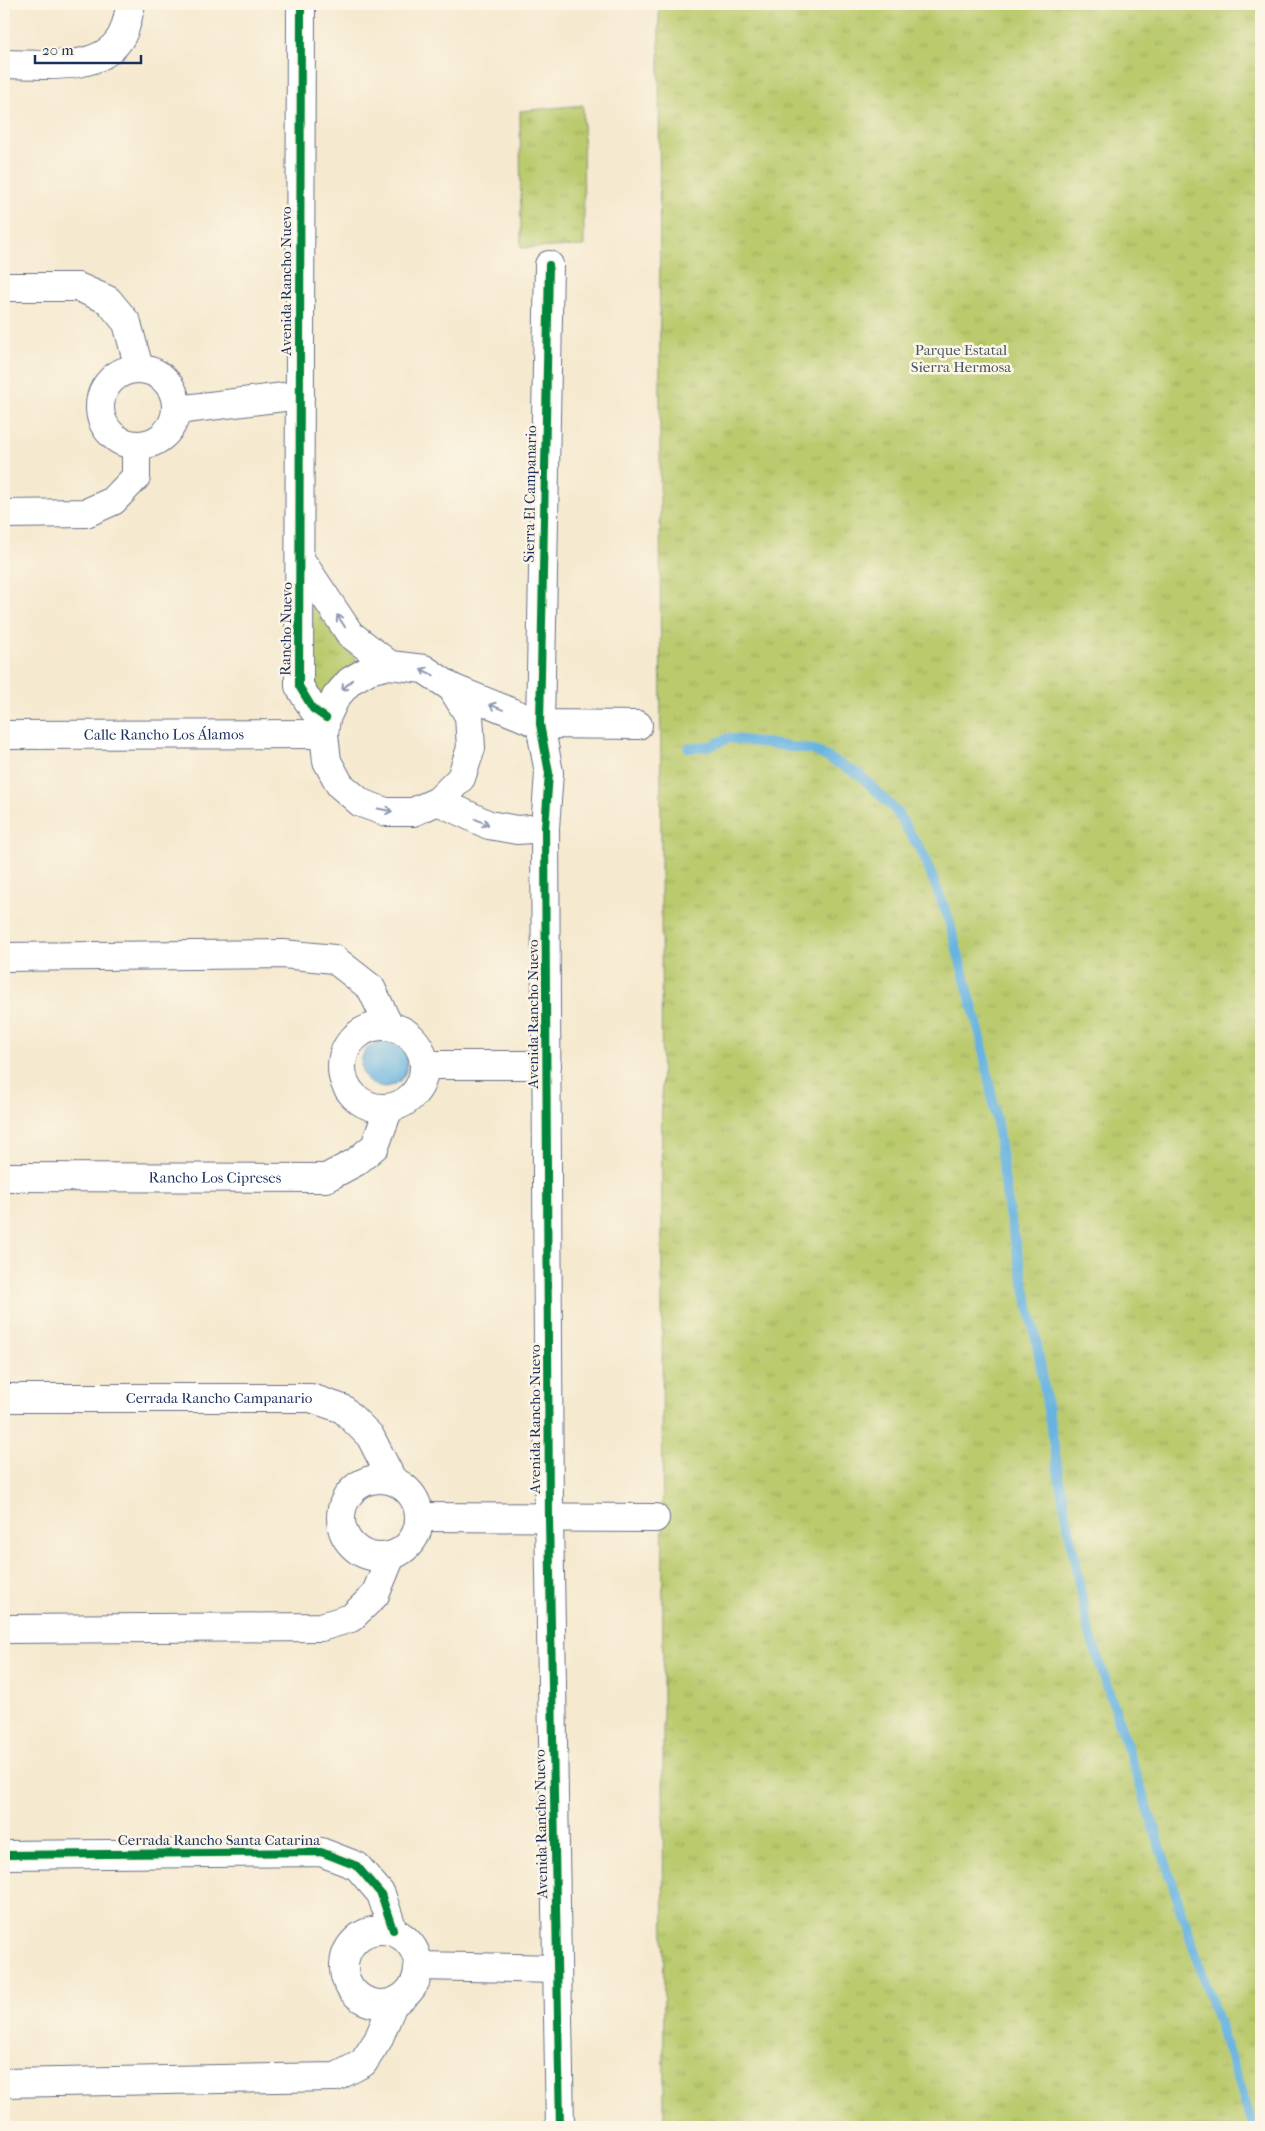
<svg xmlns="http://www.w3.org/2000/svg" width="1265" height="2131" font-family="'IM FELL French Canon',serif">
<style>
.park{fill:url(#park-tufts);stroke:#6a7c66}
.water{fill:#67b3e0;stroke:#41719f}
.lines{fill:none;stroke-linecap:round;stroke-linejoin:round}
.stream{stroke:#67b3e0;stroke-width:10}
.minor-casing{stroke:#677086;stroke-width:30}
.minor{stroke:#fff;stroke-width:28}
.cycleway-casing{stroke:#fcf5e5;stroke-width:11}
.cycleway{stroke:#00873e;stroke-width:8}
.oneway{stroke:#8d97ae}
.labels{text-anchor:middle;stroke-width:5;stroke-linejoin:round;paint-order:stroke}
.street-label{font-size:15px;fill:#1b2f5e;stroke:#fcf5e5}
.park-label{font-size:15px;fill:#435662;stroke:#fcf5e5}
</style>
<defs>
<pattern id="park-tufts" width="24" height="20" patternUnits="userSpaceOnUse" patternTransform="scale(1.25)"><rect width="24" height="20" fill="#baca6d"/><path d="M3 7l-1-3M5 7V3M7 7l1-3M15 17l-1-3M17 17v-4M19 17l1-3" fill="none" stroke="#9fae61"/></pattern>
</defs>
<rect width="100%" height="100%" fill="#fcf5e5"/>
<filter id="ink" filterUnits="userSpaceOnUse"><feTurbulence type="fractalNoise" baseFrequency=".02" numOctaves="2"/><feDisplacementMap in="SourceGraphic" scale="10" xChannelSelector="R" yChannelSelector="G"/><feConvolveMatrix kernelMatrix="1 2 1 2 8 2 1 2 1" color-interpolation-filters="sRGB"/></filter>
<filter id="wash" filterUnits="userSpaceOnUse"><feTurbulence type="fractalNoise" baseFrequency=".0096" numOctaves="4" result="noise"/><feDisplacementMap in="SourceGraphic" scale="20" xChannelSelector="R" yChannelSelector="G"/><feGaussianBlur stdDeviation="1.12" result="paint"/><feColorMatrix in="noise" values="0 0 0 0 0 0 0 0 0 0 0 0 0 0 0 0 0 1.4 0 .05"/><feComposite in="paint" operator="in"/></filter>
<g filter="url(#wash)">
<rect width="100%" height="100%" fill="#f5e9cf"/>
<g class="park">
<polygon points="659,4 1261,4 1261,2127 664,2127"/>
<polygon points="583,105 584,246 521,248 520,111"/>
<polygon points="309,588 341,645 358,661 318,708"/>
</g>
<circle class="water" cx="384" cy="1064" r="23"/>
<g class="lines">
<polyline class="stream" points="689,748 711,746 728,738 814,750 860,775 896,811 923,854 948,917 981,1038 997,1124 1009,1213 1037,1344 1059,1477 1087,1625 1253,2127"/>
</g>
</g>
<g filter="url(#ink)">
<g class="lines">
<g class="minor-casing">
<g id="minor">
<polyline points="301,4 299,686 313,709 326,718"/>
<path d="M4,64C39,64 97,73 119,40C126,31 128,15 131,4"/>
<polyline points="549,265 540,724 549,773 545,828 549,1518 560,2127"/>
<polyline points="4,287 78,287 108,300 127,323 139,368"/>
<circle cx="138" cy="407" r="38"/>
<polyline points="177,410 300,395"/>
<polyline points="4,514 86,513 113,501 136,477 136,446"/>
<polyline points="300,559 350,634 390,665 424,669 452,688 469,716 471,748 461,778 438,801 413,812 386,812 361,803 340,785 327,761 324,734 326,718 336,697 350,681 369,670 390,665"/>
<polyline points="452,688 540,724 638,725"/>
<path id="s1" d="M4,735L324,734"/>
<polyline points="438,801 489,825 517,830 545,828"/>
<polyline points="4,957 283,954 334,959 371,988 389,1026"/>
<circle cx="383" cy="1067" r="41"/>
<polyline points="424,1065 547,1065"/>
<path id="s2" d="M4,1177L326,1178L356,1162L375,1146L389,1108"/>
<path id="s3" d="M4,1398H311L343,1409L370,1436L393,1481"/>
<circle cx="380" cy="1518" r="39"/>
<polyline points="420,1517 655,1518"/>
<polyline points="4,1629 321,1627 351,1618 375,1595 391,1556"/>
<polyline points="4,1855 321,1852 357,1866 381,1894 393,1930"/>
<circle cx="381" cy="1967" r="37"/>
<polyline points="419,1966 557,1969"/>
<polyline points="4,2083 336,2077 363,2063 378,2040 393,2004"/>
</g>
</g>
<use href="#minor" class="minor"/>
<g class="cycleway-casing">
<g id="cycleway">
<polyline points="301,4 299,686 313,709 326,718"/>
<polyline points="549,265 540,724 549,773 545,828 549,1518 560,2127"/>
<polyline points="4,1855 321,1852 357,1866 381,1894 393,1930"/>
</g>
</g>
<use href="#cycleway" class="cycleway"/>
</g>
<defs><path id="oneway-shaft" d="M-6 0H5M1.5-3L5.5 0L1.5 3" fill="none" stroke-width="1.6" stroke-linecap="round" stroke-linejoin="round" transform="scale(1.25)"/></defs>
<g class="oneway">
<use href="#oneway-shaft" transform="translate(341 621) rotate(-123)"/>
<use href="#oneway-shaft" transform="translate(427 672) rotate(-154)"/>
<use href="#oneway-shaft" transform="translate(347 685) rotate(135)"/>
<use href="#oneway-shaft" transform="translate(496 707) rotate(-158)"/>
<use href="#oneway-shaft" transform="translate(385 810) rotate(12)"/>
<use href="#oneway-shaft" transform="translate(482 822) rotate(24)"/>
</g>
</g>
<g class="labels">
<g class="street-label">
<text transform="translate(286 281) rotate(-90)" y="5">Avenida Rancho Nuevo</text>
<text transform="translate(530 494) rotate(-89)" y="5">Sierra El Campanario</text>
<text transform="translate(286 629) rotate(-89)" y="5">Rancho Nuevo</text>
<text dy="5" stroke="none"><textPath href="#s1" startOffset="160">Calle Rancho Los Álamos</textPath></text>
<text transform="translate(533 1014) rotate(-90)" y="5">Avenida Rancho Nuevo</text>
<text dy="5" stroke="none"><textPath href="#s2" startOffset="211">Rancho Los Cipreses</textPath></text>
<text dy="5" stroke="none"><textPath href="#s3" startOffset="215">Cerrada Rancho Campanario</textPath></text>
<text transform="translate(535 1419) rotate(-90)" y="5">Avenida Rancho Nuevo</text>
<text transform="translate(541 1824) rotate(-91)" y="5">Avenida Rancho Nuevo</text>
<text x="219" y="1845">Cerrada Rancho Santa Catarina</text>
</g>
<g class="park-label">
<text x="961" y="355">Parque Estatal<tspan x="961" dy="17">Sierra Hermosa</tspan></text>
</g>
</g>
<rect width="1265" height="2131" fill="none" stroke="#fcf5e5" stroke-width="20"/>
<path d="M35 55v8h106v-8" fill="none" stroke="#1b2f5e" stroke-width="2.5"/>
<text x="42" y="55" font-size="15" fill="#1b2f5e" stroke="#fcf5e5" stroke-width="4" paint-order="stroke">20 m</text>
</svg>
